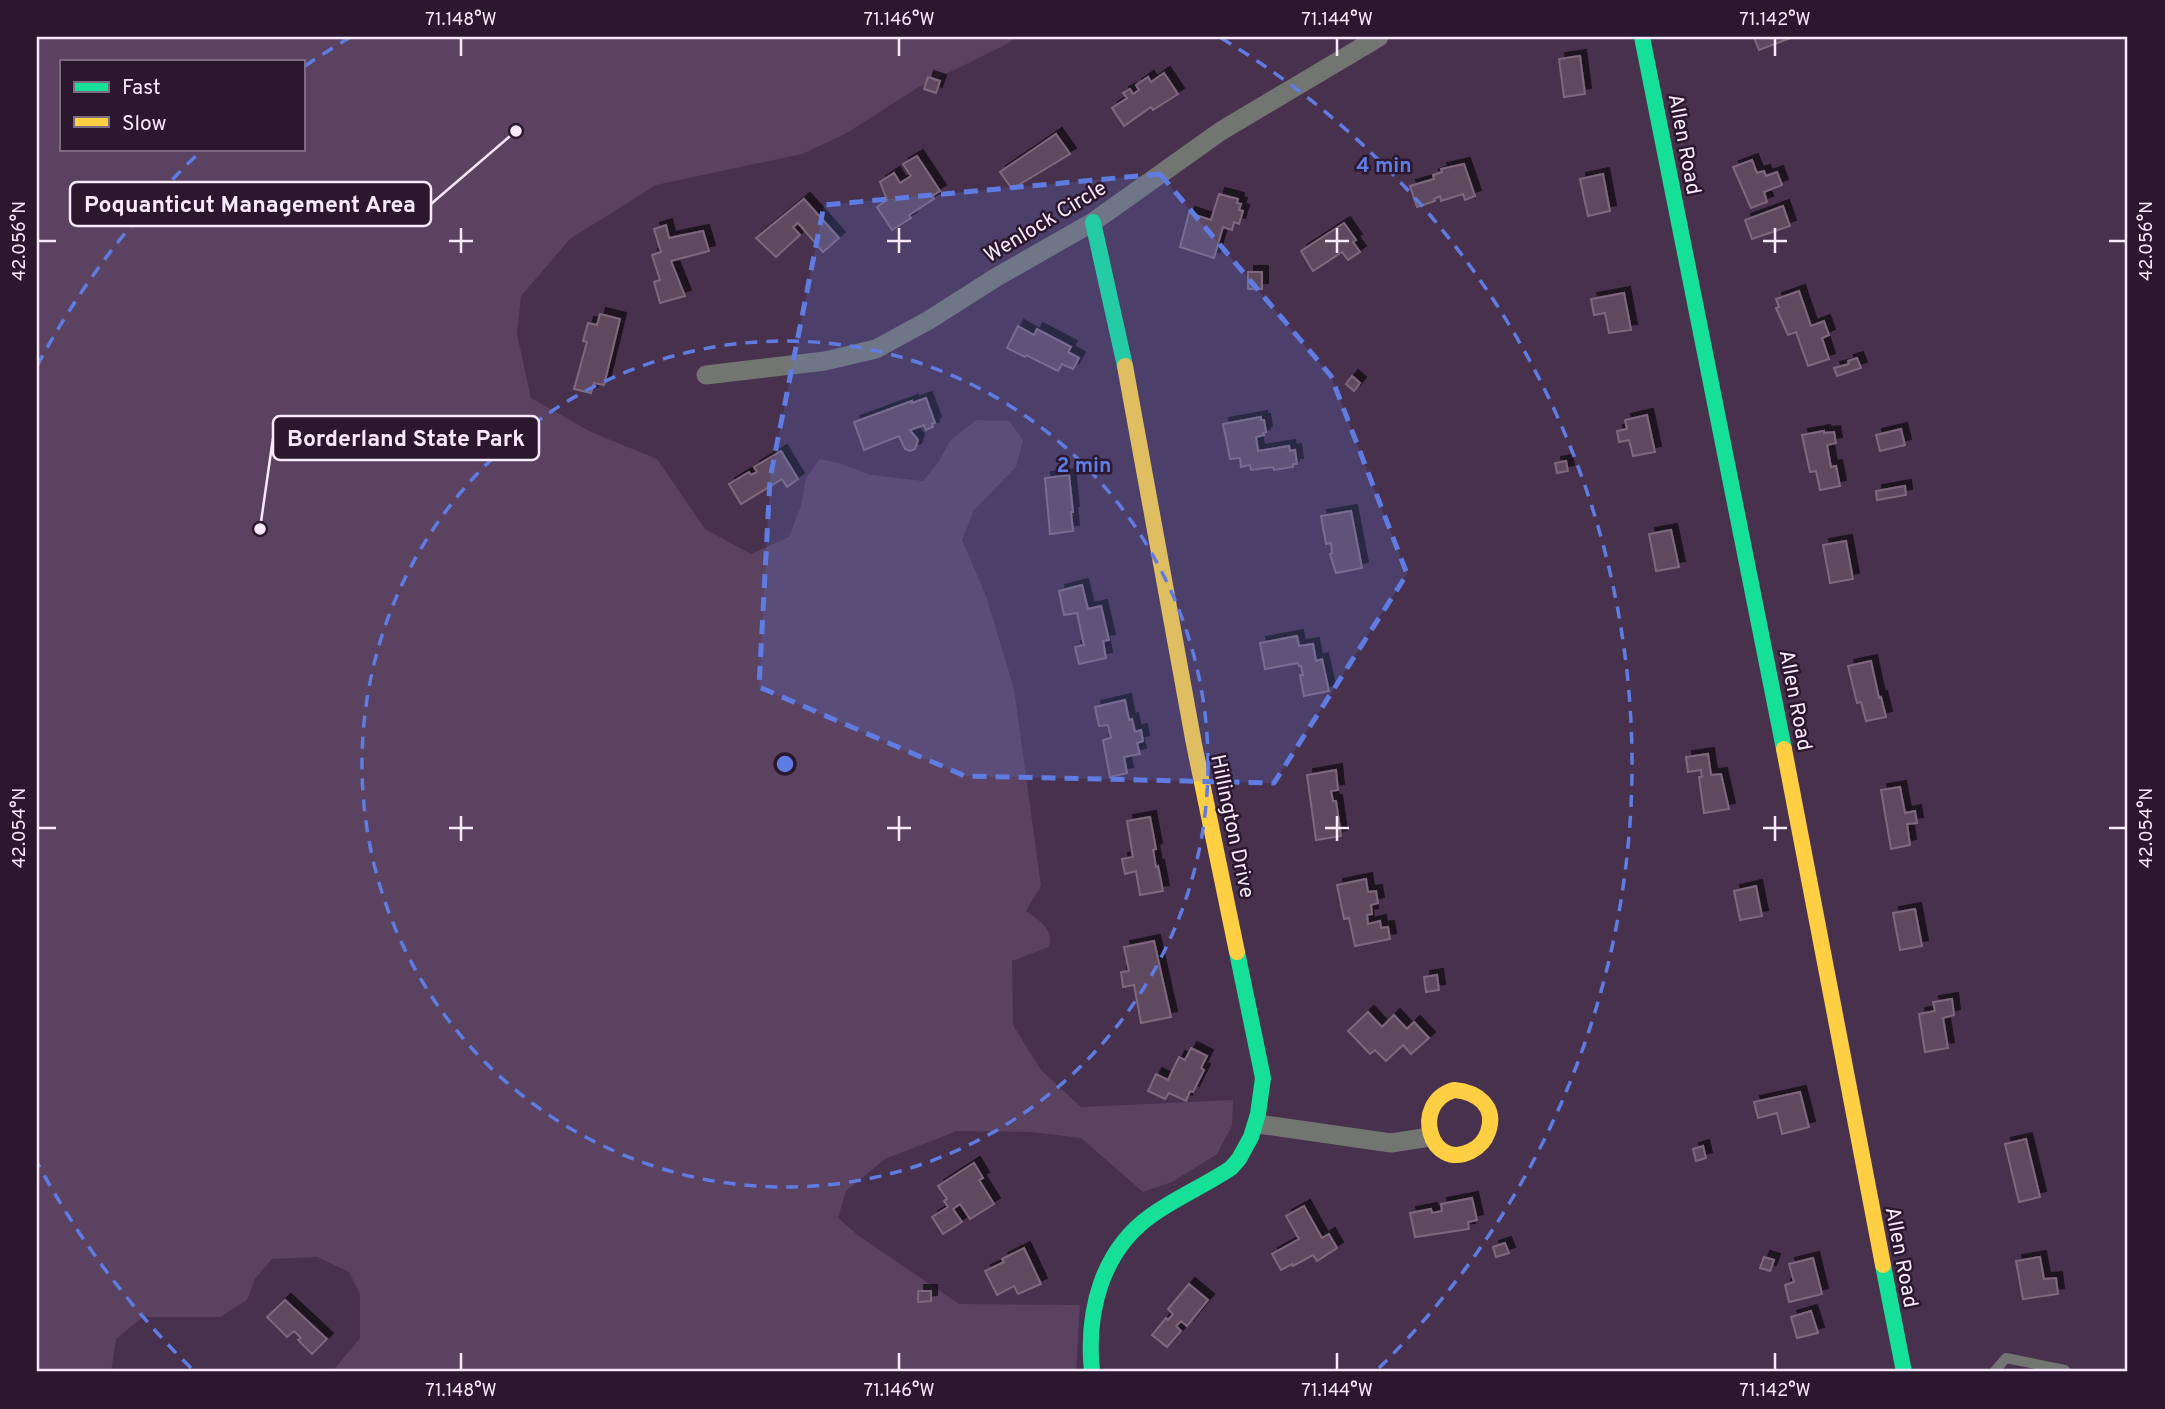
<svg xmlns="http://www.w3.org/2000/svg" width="2165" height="1409" font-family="Overpass,sans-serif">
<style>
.green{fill:#5a4260;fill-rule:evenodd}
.building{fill:#5f495e;stroke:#7e687d;stroke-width:2;filter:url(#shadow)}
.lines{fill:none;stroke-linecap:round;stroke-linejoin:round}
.lane{stroke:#727572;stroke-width:10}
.street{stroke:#727572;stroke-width:19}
.fast{stroke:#16e098;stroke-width:16}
.slow{stroke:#ffcf43;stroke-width:16}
.marked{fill:#5f7ce3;fill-opacity:0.2;stroke:#5f7ce3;stroke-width:5;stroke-dasharray:14 9;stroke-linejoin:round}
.ticks{fill:none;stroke:#f8e9fc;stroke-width:2.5}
.ring{fill:none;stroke:#5f7ce3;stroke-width:3.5;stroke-dasharray:12 9}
.labels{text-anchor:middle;stroke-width:5;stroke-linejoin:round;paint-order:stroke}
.street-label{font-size:21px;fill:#f8e9fc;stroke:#2b182f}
.centre{fill:#5f7ce3;stroke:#2b182f;stroke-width:3.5}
.ring-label{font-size:21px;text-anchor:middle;font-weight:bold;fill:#5f7ce3;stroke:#2b182f;stroke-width:5;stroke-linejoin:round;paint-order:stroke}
.leader{fill:none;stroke:#f8e9fc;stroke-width:2.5}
.callout-dot{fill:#f8e9fc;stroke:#2b182f;stroke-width:2.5}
.callout{fill:#2b182f;stroke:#f8e9fc;stroke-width:2.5}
.callout-label{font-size:23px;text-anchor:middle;font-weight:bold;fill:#f8e9fc}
.neatline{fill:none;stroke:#f8e9fc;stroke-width:2.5}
.ticks-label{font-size:18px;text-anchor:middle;fill:#f8e9fc}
</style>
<defs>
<filter id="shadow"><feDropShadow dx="6" dy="-6" stdDeviation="0" flood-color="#0009"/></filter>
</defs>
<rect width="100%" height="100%" fill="#48314d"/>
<path class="green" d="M37,37H1017L1007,44L919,87L845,134L802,154L656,185L570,239L521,296L517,334L531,398L591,432L657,459L705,529L751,554L789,537L801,506L806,478L820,459L839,463L871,475L923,481L938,463L950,441L976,420L1009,421L1023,440L1016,467L974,510L962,540L986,596L1014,689L1041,886L1026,911C1039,920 1056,931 1048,947L1012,961L1013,1025L1041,1070L1081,1107L1233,1100L1232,1126L1217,1154L1172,1182L1143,1192L1081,1138L1032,1132L957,1131L885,1159L846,1191L838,1218L859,1236L959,1304L1080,1305L1076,1372H332L360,1338V1294L349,1272L317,1257L272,1259L255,1279L247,1300L220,1317H143L116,1339L111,1372H37ZM61,61H303V149H61Z"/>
<g class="building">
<polygon points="1754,37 1793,37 1759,50"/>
<polygon points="1580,56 1585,94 1564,97 1559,59"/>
<polygon points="1164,73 1178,94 1153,110 1151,107 1124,126 1112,108 1127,98 1123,93 1130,89 1133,94 1139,90 1136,85 1148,77 1151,82"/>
<polygon points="928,77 940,81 936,93 924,89"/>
<polygon points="1056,134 1070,154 1012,189 1000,172"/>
<polygon points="917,156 940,191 932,196 934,199 909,215 911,218 892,230 877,207 887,200 880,182 894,173 900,183 911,176 903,164"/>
<polygon points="1752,160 1757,173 1764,171 1766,176 1777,172 1782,185 1764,192 1767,202 1751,208 1733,167"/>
<polygon points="1464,164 1475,196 1465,200 1463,194 1441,201 1440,196 1434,199 1435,201 1417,207 1410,186 1434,179 1433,175 1442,172 1441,169"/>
<polygon points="1603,174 1610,211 1588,216 1580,179"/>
<polygon points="1219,194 1238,199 1237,203 1241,204 1239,210 1243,211 1239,224 1234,222 1232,230 1223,227 1214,258 1180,247 1189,213 1211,220"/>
<polygon points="804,199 839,238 823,252 798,223 793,227 800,235 776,257 756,238"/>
<polygon points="1783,206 1790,226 1752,239 1745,220"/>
<polygon points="1344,223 1356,240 1353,242 1360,252 1348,260 1342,252 1313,271 1301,251"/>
<polygon points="666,225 669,238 703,231 709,251 671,261 685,296 660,303 654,282 660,280 652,255 661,252 654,229"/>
<rect x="1248" y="272" width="14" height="17"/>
<polygon points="1799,291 1811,326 1824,321 1829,335 1822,338 1829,359 1808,366 1796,332 1788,335 1776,308 1779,307 1776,299"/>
<polygon points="1624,293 1631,330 1609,333 1605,313 1594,315 1591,299"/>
<polygon points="600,314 620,319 604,385 594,383 591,393 574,389 587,342 583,341 588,323 597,325"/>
<polygon points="1018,326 1034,335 1037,329 1071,347 1068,352 1079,358 1073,369 1062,364 1058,371 1026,355 1025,357 1007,348"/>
<polygon points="1857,358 1861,368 1837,376 1834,368 1849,364 1848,361"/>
<polygon points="1352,376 1360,383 1354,391 1346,384"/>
<polygon points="926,398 935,423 932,424 933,427 926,430 924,425 910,430 918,440 915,449 910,451 905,449 899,436 864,450 854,422 912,401 912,403"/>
<polygon points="1647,415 1655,452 1633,456 1629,440 1619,442 1617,431 1627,429 1625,420"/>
<polygon points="1261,417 1261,420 1264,420 1266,432 1263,433 1264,435 1256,437 1258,451 1289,446 1290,451 1295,450 1297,464 1293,464 1293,467 1274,470 1273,467 1251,470 1250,465 1241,467 1240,458 1230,459 1223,424"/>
<polygon points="1901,429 1905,445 1880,451 1876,435"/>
<polygon points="1824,431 1824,433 1834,432 1836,443 1827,445 1831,467 1836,466 1840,486 1820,490 1816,471 1810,472 1802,435"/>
<polygon points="781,451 798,479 787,487 782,479 741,504 729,484 749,472 751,475 757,472 754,467"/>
<polygon points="1566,461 1568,471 1557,473 1555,463"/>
<polygon points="1069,475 1073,512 1071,512 1073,531 1050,534 1045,478"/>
<polygon points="1905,486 1906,495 1877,500 1876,491"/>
<polygon points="1351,511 1362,568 1336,573 1330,554 1332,553 1331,543 1326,544 1321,516"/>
<polygon points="1671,530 1679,567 1656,571 1649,534"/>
<polygon points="1846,541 1853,579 1830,583 1823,545"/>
<polygon points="1082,585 1088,609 1101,606 1109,640 1103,641 1106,658 1079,664 1075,647 1084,645 1077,613 1064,615 1059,591"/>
<polygon points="1297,636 1299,646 1313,644 1316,661 1322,659 1329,691 1304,696 1300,675 1303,675 1301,666 1299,666 1298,663 1265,669 1260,643"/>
<polygon points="1871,661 1879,698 1881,697 1886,717 1866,721 1861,702 1857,703 1848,666"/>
<polygon points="1125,700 1129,720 1132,719 1135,732 1141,730 1143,741 1137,743 1140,754 1124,757 1127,773 1110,777 1103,740 1111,738 1108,725 1099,726 1095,707"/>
<polygon points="1708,754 1711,775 1721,774 1729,809 1704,813 1699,777 1702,777 1701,770 1688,772 1686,757"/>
<polygon points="1336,770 1338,790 1331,791 1333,801 1336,801 1341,836 1316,840 1307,775"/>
<polygon points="1900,787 1905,813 1915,811 1917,823 1907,824 1910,845 1891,849 1881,790"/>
<polygon points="1150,817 1156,849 1153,850 1156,867 1158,866 1163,891 1140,895 1136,871 1125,874 1122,859 1133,857 1127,821"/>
<polygon points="1366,879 1368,892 1376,891 1378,903 1371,905 1372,914 1367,915 1368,924 1380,921 1381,928 1388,927 1390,939 1355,946 1349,918 1344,919 1337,885"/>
<polygon points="1756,886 1762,916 1740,920 1734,891"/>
<polygon points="1915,909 1922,946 1900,950 1893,913"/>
<polygon points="1154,941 1171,1017 1141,1023 1134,985 1123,987 1121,972 1129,971 1124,947"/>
<polygon points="1437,975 1439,990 1426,992 1424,977"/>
<polygon points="1952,999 1954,1015 1943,1018 1948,1048 1925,1052 1919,1014 1935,1011 1933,1002"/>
<polygon points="1368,1012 1382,1027 1394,1015 1407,1029 1414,1022 1429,1038 1411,1054 1403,1045 1386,1061 1375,1050 1370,1054 1348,1031"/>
<polygon points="1191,1048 1207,1056 1201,1068 1204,1070 1193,1092 1190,1091 1186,1101 1169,1093 1165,1099 1148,1091 1156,1074 1168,1080 1179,1057 1185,1060"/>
<polygon points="1800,1092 1809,1127 1782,1134 1777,1113 1758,1118 1754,1102"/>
<polygon points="2026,1139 2040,1197 2019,1202 2005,1144"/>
<polygon points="1703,1146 1706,1158 1696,1161 1693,1149"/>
<polygon points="974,1163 983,1178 979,1180 994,1204 970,1219 960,1204 953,1209 962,1222 943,1234 932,1217 948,1207 944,1201 947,1199 938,1186"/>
<polygon points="1472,1198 1477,1220 1468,1222 1469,1229 1415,1237 1410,1213 1431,1209 1432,1213 1442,1211 1441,1204"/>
<polygon points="1304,1206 1322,1238 1329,1234 1337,1248 1317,1261 1313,1255 1293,1266 1292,1264 1281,1270 1272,1254 1299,1239 1286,1216"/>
<polygon points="1505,1243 1509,1253 1496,1257 1493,1247"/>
<polygon points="1024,1248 1041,1284 1018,1294 1014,1286 997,1295 985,1271 1004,1262 1002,1259"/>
<polygon points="1764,1257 1774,1260 1770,1271 1760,1268"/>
<polygon points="2040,1257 2044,1279 2056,1278 2058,1294 2023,1299 2016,1261"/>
<polygon points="1813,1258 1822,1294 1789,1302 1785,1285 1794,1282 1789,1264"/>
<polygon points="1189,1284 1208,1300 1187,1326 1181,1321 1176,1326 1181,1331 1167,1347 1152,1335 1166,1318 1168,1320 1173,1314 1168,1309"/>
<polygon points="918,1291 931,1291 931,1301 918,1302"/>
<polygon points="285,1300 327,1339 312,1354 298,1340 301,1338 294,1331 287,1337 267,1317"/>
<polygon points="1811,1311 1818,1333 1797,1338 1791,1317"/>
</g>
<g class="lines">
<polyline class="lane" points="1994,1372 2006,1358 2065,1370 2066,1372"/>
<g class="street">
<polyline points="706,375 825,361 876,349 929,320 995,278 1093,222 1221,131 1379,37"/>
<polyline points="1258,1124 1391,1143 1430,1137"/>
</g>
<g class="fast">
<polyline points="1642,37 1784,749"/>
<polyline points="1093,222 1125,366"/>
<polyline points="1883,1265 1904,1372"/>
<path d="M1092,1372C1086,1312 1101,1251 1152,1215C1177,1197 1206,1185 1231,1168L1239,1159L1251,1137L1258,1114L1263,1078L1237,952"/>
</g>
<g class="slow">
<polyline points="1125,366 1194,744 1237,952"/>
<polyline points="1784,749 1883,1265"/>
<path d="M1454,1090C1477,1092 1497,1106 1488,1132C1485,1141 1479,1147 1471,1151C1430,1172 1410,1103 1454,1090Z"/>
</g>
</g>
<path class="marked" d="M1160,174L1331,376L1407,574L1274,783L965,776L759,687L770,479L824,205Z"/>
<path class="ticks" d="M461,38V56M899,38V56M1337,38V56M1775,38V56M461,228V253M899,228V253M1337,228V253M1775,228V253M38,241H56M449,241H473M887,241H911M1325,241H1349M1763,241H1787M2109,241H2126M461,816V841M899,816V841M1337,816V841M1775,816V841M38,828H56M449,828H473M887,828H911M1325,828H1349M1763,828H1787M2109,828H2126M461,1353V1370M899,1353V1370M1337,1353V1370M1775,1353V1370"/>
<g class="ring">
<circle cx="785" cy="764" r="423"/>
<path d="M191 1368A847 847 0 0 1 37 1162M37 366A847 847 0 0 1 202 150M305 66A847 847 0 0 1 349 38M1221 38A847 847 0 0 1 1379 1368"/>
</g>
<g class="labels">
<g class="street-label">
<text transform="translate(1685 144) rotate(79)" y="7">Allen Road</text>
<text transform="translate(1045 221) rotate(-31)" y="7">Wenlock Circle</text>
<text transform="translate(1796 700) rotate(79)" y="7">Allen Road</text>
<text transform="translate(1233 826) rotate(78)" y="7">Hillington Drive</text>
<text transform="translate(1902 1257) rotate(79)" y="7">Allen Road</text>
</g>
</g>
<circle cx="785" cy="764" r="10" class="centre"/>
<g class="ring-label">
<text x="1384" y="172">4 min</text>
<text x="1084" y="472">2 min</text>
</g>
<path class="leader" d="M516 131L431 204M260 529L273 438"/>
<g class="callout-dot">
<circle cx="516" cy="131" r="7"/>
<circle cx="260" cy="529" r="7"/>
</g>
<g class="callout">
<rect x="70" y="182" width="361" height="44" rx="7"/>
<rect x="273" y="416" width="266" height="44" rx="7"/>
</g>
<g class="callout-label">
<text x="250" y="212">Poquanticut Management Area</text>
<text x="406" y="446">Borderland State Park</text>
</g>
<rect width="2165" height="1409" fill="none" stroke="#2b182f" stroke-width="77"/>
<rect x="60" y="60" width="245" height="91" fill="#2b182f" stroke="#7d6c81" stroke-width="2"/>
<rect x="74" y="82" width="35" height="10" fill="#16e098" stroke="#7d6c81" stroke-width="2"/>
<text x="122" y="94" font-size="21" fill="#f8e9fc">Fast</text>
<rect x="74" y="117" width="35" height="10" fill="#ffcf43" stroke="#7d6c81" stroke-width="2"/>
<text x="122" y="130" font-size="21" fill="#f8e9fc">Slow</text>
<rect x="38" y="38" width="2088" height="1332" class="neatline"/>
<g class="ticks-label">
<text x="461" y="25">71.148°W</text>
<text x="899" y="25">71.146°W</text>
<text x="1337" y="25">71.144°W</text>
<text x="1775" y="25">71.142°W</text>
<text transform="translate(19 241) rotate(-90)" y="6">42.056°N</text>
<text transform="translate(2146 241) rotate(-90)" y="6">42.056°N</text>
<text transform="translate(19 828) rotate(-90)" y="6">42.054°N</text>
<text transform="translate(2146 828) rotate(-90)" y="6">42.054°N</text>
<text x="461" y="1396">71.148°W</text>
<text x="899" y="1396">71.146°W</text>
<text x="1337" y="1396">71.144°W</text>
<text x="1775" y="1396">71.142°W</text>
</g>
</svg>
